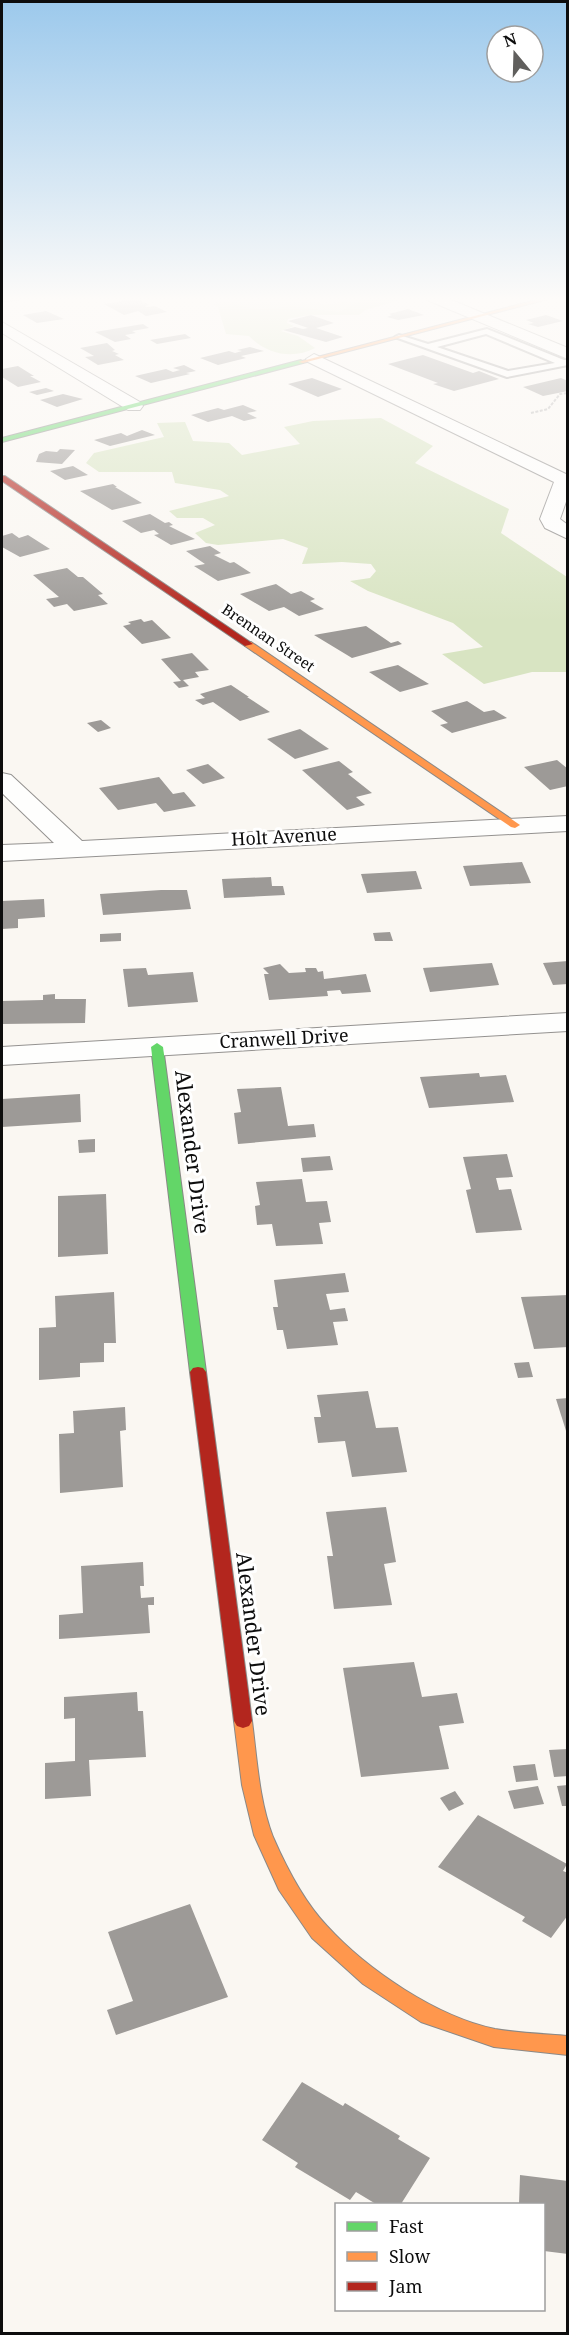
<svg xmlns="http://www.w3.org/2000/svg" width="569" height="2335" font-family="'Noto Serif',serif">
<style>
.green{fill:#e7edd3}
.forest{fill:#d8e4c2}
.building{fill:#9d9a97}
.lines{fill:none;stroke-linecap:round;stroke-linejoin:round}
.lane-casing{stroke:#949290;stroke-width:4}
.street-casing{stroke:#949290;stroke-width:2}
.fast-casing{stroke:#8a8987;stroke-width:2}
.slow-casing{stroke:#8a8987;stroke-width:2}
.jam-casing{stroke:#8a8987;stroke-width:2}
.path{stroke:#b8b7b6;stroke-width:2;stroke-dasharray:3 1.5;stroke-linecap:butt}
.lane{fill:#fefefd;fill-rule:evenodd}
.street{fill:#fefefd;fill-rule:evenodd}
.fast{fill:#63d668;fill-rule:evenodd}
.slow{fill:#ff974d;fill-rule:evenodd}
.jam{fill:#b3261e;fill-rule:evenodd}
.labels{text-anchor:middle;stroke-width:6;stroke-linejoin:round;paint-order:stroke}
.far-street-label{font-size:15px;fill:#0d0d0d;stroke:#fff}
.street-label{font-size:18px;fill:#0d0d0d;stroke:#fff}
.near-street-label{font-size:21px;fill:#0d0d0d;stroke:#fff}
</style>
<rect width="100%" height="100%" fill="#faf7f2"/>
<polygon class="green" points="253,297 305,297 325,305 364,298 339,312 293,306 259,309 237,305 218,307 212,304"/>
<g class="forest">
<path d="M364,298L401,300L365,310L359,315H309L288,319L287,323L294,326L281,331L298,336L315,348C293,360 266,354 249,336L226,334L218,307L237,305L259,309L293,306L339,312Z"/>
<polygon points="381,418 433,446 415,463 509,509 501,533 567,577 567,672 532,672 484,684 442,654 483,647 453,623 368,591 350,581 370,578 376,571 371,564 342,562 302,564 308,548 283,539 218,545 206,543 195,533 215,525 203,518 177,518 169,511 229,496 220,490 175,483 172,472 99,472 86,463 94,453 164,437 157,423 185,422 193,441 229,443 242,455 300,444 284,427 313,421"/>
</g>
<g class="building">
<polygon points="2,297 33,297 33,298 2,303"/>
<polygon points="126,297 137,297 140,298 137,299 150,305 145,306 147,307 155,306 167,312 146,316 138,311 124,315 104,304 122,301 120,300 128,298"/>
<polygon points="408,309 424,315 398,320 387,317 392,315 389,314"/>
<polygon points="46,311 64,319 37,323 23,315"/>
<polygon points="311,315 334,323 316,328 343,337 326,342 283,330 295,327 303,329 308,328 288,321"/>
<polygon points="546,315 563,321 538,327 528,324 534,323 526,320"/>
<polygon points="143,324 149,328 132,331 136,333 125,335 131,339 115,342 95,332"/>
<polygon points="185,334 191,338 157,344 150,340"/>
<polygon points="107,343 115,350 112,351 119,354 115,355 124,360 98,365 85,357 94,356 80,348"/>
<polygon points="250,347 264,351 241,356 246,358 218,365 200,358 229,351 235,353 242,351 237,350"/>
<polygon points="423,355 473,373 479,371 499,379 454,391 433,384 438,383 388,364"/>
<polygon points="184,365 196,371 186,373 190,374 151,383 135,376 166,369 173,372 180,370 173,368"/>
<polygon points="18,366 34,376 30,376 41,382 18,387 2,377 2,369"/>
<polygon points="312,378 342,389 318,397 288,384"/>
<polygon points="561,378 568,381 568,391 543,396 523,387"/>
<polygon points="46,388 54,391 37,395 29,392"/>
<polygon points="63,394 83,399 57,407 40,400"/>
<polygon points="243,405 257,411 247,413 257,418 244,421 232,416 208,422 191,415 218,408 224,410"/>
<polygon points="142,430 155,435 110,446 94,440 121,433 127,436"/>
<polygon points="60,449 75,450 62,464 36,462 39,454 46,451 57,452"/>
<polygon points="73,466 88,475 65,480 50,471"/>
<polygon points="113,484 117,487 115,487 142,503 112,510 80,491"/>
<polygon points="150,514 165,523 169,522 173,525 169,526 195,539 171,545 154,535 159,534 154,530 141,533 122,521"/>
<polygon points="12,533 19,538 28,535 50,549 20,557 2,547 2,536"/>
<polygon points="210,546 221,553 214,555 230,563 234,562 251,573 218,581 194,566 205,564 186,551"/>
<polygon points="67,568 78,577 83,577 103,594 98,595 108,604 74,611 67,604 54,607 46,599 59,597 33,575"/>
<polygon points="276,584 291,594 301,591 315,599 310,601 324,609 299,616 284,607 269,611 240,594"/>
<polygon points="141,619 144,622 152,620 171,638 142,644 123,626 131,624 128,622"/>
<polygon points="366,626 391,643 398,641 402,644 352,658 314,635"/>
<polygon points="192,653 209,670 195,672 199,677 183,680 189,686 179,688 173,682 181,681 161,659"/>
<polygon points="398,665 429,684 400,692 369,672"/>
<polygon points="231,685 249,697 247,697 270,712 240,721 213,702 203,705 195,700 205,698 200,694"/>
<polygon points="467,701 484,712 494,710 507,718 452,733 440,725 448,723 431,711"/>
<polygon points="101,720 111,728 98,732 87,723"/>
<polygon points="300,729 329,749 295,759 267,739"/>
<polygon points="557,760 568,769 568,786 550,790 524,767"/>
<polygon points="339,761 353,772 348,774 372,793 356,797 365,805 347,810 302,770"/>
<polygon points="208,764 225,778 203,784 186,770"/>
<polygon points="159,777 173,794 184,792 196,806 164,812 156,803 118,810 99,788"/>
<polygon points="522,862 531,883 470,886 463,866"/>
<polygon points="416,871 422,889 367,893 361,874"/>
<polygon points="271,877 272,886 283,886 285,895 224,898 222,879"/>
<polygon points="161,890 187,890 191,909 103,915 100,894"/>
<polygon points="44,899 45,917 18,919 18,928 2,929 2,901"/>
<polygon points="390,932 393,941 375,941 373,933"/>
<polygon points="121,933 121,941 100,942 100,934"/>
<polygon points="568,961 568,984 553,985 543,963"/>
<polygon points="492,963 499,985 430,992 423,968"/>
<polygon points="280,964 289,973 306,972 305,968 316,968 318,972 323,971 324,979 366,974 371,992 342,994 340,990 327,991 328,996 269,1000 264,974 269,974 263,968"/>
<polygon points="146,968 148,975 193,972 198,1002 128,1007 123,969"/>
<polygon points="55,994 55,999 86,999 85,1023 2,1024 2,1001 43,1000 43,995"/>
<polygon points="479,1073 480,1077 506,1075 514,1102 429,1108 420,1077"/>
<polygon points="281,1087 288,1126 314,1124 316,1137 238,1144 234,1113 241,1112 237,1089"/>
<polygon points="80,1094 81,1122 2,1127 2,1099"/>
<polygon points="95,1139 95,1152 79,1153 78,1140"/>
<polygon points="507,1154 513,1177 496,1178 499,1190 511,1189 522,1230 476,1233 466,1190 471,1189 463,1157"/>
<polygon points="330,1156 333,1170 303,1172 301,1158"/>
<polygon points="302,1179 306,1202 327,1201 331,1222 319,1223 323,1244 276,1246 272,1224 257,1225 255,1206 260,1205 256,1182"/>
<polygon points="106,1194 108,1254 58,1257 58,1196"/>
<polygon points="345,1273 349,1292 326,1294 330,1310 345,1308 348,1321 333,1322 338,1345 287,1349 283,1330 277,1330 273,1307 278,1307 274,1280"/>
<polygon points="114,1292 116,1343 104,1343 104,1362 80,1363 80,1377 39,1380 39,1328 56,1327 55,1296"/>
<polygon points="568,1295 568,1347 534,1349 521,1297"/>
<polygon points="529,1362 533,1377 518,1378 514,1363"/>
<polygon points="368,1391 376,1428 398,1427 407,1472 352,1477 345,1441 318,1443 314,1417 321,1417 317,1395"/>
<polygon points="568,1398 568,1434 567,1434 556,1399"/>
<polygon points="125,1407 126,1430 120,1431 123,1487 60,1493 59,1434 74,1433 73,1411"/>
<polygon points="386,1507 396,1562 384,1564 392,1605 334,1609 327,1556 333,1556 326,1512"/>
<polygon points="143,1562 144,1586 140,1586 141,1598 154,1597 154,1605 148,1605 150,1633 59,1639 59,1615 83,1613 81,1566"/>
<polygon points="414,1662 422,1697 457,1693 464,1723 439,1726 449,1769 361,1777 343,1668"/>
<polygon points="137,1692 138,1711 143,1711 146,1757 89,1760 91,1796 45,1799 45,1763 75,1761 75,1718 64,1719 64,1697"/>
<polygon points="568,1749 568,1776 554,1777 549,1750"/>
<polygon points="535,1764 538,1780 516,1782 513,1766"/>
<polygon points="568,1785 568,1806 562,1806 557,1786"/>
<polygon points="538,1786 544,1804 514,1809 508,1791"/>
<polygon points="455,1791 464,1804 449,1811 440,1798"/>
<polygon points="478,1815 567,1864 563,1871 568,1873 568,1915 551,1938 522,1921 525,1917 438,1867"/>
<polygon points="190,1904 228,1997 116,2035 107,2010 133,2001 108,1932"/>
<polygon points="302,2082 343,2106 345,2103 400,2136 398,2139 430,2158 401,2204 376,2204 356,2192 350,2200 295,2167 298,2163 262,2140"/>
<polygon points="520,2175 568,2181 568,2254 544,2251 544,2204 519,2204"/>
</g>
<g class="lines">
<g class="lane-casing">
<path id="lane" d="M487,329L564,360H568V365L507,377L395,337L399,335L428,344ZM486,334L555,363L508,371L437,347Z"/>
</g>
<g class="street-casing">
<g id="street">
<polygon points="425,297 444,297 568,348 568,359 427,300"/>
<polygon points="2,322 140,402 143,406 140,410 128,410 2,333"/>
<polygon points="314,354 568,475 568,496 560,519 568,525 568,539 545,528 540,519 554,482 308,362 306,359"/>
<polygon points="2,773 11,775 82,841 568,816 568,831 2,861 2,845 54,843 2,793"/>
<polygon points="568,1013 568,1031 2,1065 2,1047"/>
</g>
</g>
<g class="fast-casing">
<g id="fast">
<polygon points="301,360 303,363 2,442 2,438"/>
<polygon points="157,1043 163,1047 206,1372 203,1376 193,1376 190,1372 151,1047"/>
</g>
</g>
<g class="slow-casing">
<g id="slow">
<polygon points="547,297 556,297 303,363 298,362"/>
<polygon points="245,642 251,642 520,825 515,828 511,827 245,646"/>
<path d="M243,1714L249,1716L252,1721C257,1759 259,1801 273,1837C286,1867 305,1903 327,1926C367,1970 437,2017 495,2029C519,2033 544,2034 568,2036V2055L494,2047L421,2022L363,1984L312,1938L279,1890L254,1835L242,1785L234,1721L237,1716Z"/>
</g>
</g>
<g class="jam-casing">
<g id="jam">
<polygon points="2,476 5,476 253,644 245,646 2,481"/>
<polygon points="198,1367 203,1368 206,1372 252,1721 249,1726 243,1728 237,1726 234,1721 190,1372 193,1368"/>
</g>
</g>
<polyline class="path" points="531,413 548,409 560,394 568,393"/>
<use href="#lane" class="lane"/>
<use href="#street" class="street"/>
<use href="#fast" class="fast"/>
<use href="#slow" class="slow"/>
<use href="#jam" class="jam"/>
</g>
<linearGradient id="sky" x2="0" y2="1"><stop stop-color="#9cc9ec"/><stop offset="0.48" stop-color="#fdfbf9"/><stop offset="1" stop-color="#fdfbf9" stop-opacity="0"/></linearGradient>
<rect width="569" height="623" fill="url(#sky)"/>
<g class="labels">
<g class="far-street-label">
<text transform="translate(268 638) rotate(34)" y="5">Brennan Street</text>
</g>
<g class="street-label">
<text transform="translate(284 837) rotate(-3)" y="6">Holt Avenue</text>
<text transform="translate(284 1039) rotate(-3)" y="6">Cranwell Drive</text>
</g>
<g class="near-street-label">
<text transform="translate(192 1152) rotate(83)" y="7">Alexander Drive</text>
<text transform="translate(253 1634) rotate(83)" y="7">Alexander Drive</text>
</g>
</g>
<rect width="569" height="2335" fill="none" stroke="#0d0d0d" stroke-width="6"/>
<rect x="335" y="2203" width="210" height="108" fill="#ffffff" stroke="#9e9e9e" stroke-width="1.5"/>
<rect x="347" y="2222" width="30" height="9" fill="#63d668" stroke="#9e9e9e" stroke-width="1.5"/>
<text x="389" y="2233" font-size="18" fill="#0d0d0d">Fast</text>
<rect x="347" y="2252" width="30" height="9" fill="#ff974d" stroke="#9e9e9e" stroke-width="1.5"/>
<text x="389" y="2263" font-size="18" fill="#0d0d0d">Slow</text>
<rect x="347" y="2282" width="30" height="9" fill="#b3261e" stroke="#9e9e9e" stroke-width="1.5"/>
<text x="389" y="2293" font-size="18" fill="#0d0d0d">Jam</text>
<g transform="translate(515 54) rotate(341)"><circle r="28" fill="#ffffff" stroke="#9e9e9e" stroke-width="1.5"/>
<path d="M0-4.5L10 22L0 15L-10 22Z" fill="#605f5d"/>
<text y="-9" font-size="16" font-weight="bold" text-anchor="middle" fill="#0d0d0d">N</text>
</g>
</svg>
